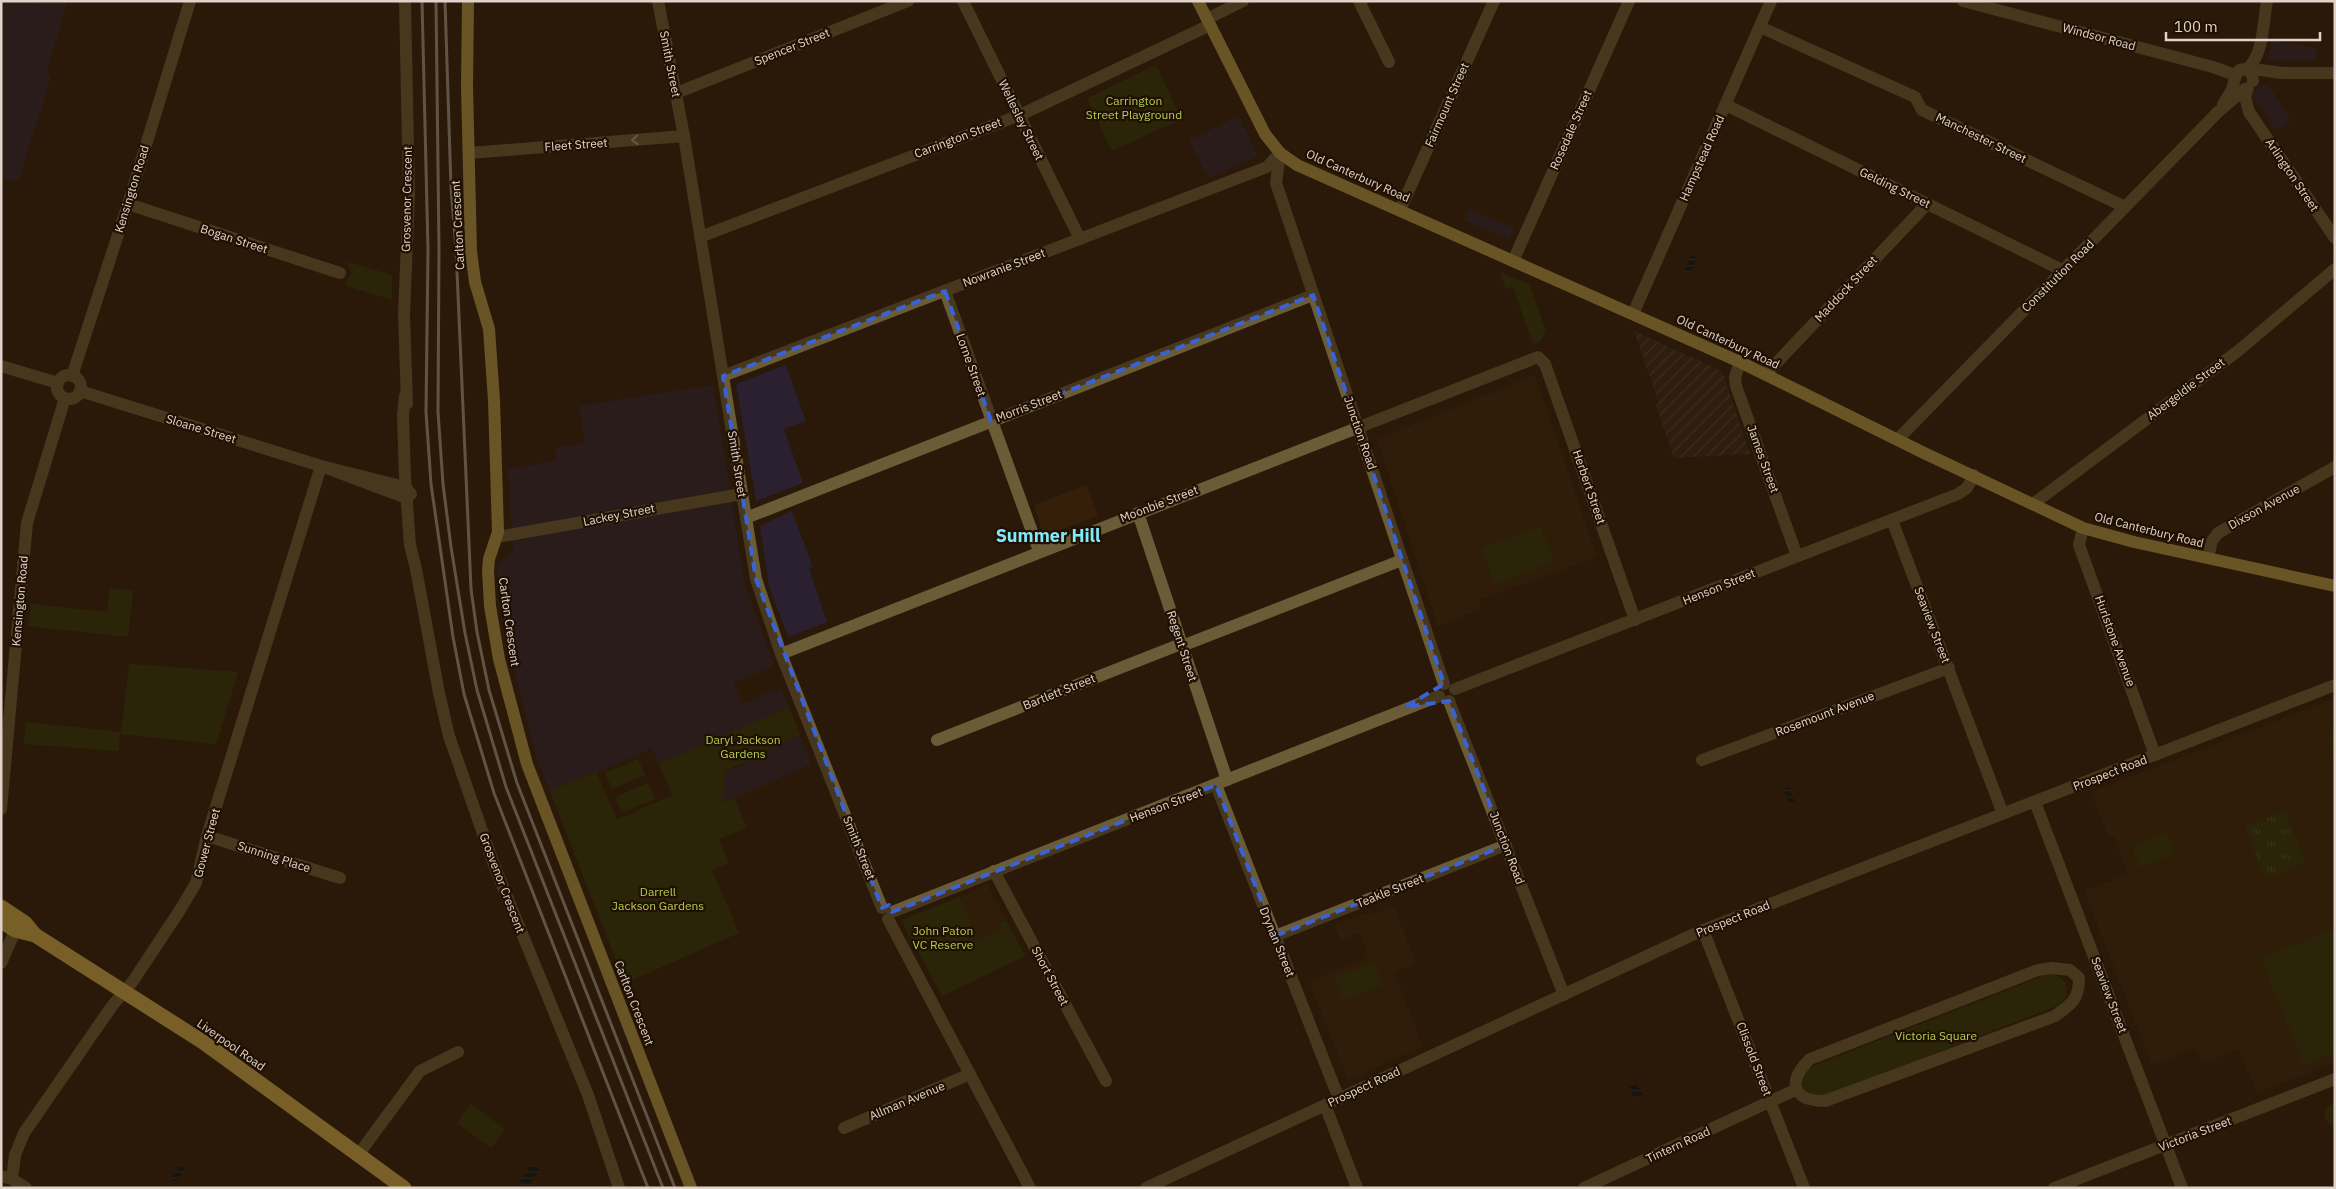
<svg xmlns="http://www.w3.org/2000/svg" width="2336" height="1189" font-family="'IBM Plex Sans',sans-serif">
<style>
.commercial{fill:#2a202f}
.industrial{fill:url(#industrial-furrows)}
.built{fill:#361f0a}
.grass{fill:url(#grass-tufts)}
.green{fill:#2b340a}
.water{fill:url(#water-rules)}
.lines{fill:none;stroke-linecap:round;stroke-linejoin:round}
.minor{stroke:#695c36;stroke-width:12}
.major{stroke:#b79b47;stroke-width:12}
.highway{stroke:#d5b44c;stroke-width:15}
.rail{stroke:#a6988c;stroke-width:3}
.oneway{stroke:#b0a48f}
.marked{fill:none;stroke:#3a62d6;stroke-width:4;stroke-dasharray:10 6;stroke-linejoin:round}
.labels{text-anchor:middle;stroke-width:4.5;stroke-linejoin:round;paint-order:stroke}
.street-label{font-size:12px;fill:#e0d4ca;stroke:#201002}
.park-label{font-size:12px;fill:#b2d050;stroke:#201002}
.district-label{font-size:18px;font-weight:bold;fill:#81e9fb;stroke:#201002}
</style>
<defs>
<pattern id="industrial-furrows" width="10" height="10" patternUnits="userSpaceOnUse" patternTransform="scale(1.25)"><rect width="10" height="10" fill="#34251a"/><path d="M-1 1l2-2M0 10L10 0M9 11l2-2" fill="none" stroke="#51443a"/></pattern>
<pattern id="grass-tufts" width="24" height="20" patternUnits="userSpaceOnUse" patternTransform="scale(1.25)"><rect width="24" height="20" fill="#2b340a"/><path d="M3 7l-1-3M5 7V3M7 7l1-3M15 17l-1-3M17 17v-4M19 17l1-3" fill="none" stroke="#49502c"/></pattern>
<pattern id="water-rules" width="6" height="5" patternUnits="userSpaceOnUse" patternTransform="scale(1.25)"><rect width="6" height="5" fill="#020f16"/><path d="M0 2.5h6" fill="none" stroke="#273137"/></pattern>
</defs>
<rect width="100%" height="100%" fill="#2a1909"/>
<g class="commercial">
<polygon points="1,1 67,3 46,74 51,76 18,182 1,177"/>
<polygon points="2271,41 2317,48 2315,60 2268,61"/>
<polygon points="2268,84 2291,121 2276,130 2252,95 2258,87"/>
<polygon points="1239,116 1258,156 1208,178 1189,140"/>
<polygon points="1469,209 1514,228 1509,240 1464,220"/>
<polygon points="786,365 806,421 784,429 803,483 756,501 736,384"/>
<polygon points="713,385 745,585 774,665 733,683 742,704 781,688 789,707 659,764 652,748 597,773 596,771 550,791 538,762 508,647 496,566 513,552 508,470 557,460 556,448 585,443 579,406"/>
<polygon points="792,511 813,567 809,568 827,622 788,637 769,586 760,526"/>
<polygon points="800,735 811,764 721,804 723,780 727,771 748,763 765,754 772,747"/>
</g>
<polygon class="industrial" points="1634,331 1722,371 1750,454 1674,458 1656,405 1659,404"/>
<g class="built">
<polygon points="1535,375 1597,557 1479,600 1481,609 1438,626 1377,439"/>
<polygon points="1087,485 1098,516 1044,536 1034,505"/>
<polygon points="2335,698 2335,1063 2257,1093 2239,1049 2202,1064 2195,1048 2152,1065 2084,891 2128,874 2113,835 2108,836 2091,792"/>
<polygon points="987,884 1006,920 999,923 1001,929 975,941 969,927 972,925 960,897"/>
<polygon points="1394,906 1416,963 1394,972 1423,1047 1348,1080 1309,982 1368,957 1360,933 1341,940 1334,925 1371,911 1373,914"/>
</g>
<polygon class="grass" points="2285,811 2305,863 2265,879 2245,826"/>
<g class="green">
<polygon points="1156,65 1181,119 1112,151 1087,98"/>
<polygon points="347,262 392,275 392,300 344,285 352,273"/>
<polygon points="1500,272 1529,284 1546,331 1540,342 1533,344 1513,287 1506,289"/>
<polygon points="1540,526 1554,561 1495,585 1481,549"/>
<polygon points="110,588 133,591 128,637 28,626 31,604 107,612"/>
<polygon points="129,664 238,672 216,744 120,734 118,751 24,744 26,722 121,732"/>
<polygon points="789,707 800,735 772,747 754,760 732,767 725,772 726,779 723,780 725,792 722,795 721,803 734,798 747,828 719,839 729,863 712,870 739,933 625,983 550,791 596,771 617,820 672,795 659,764"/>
<polygon points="2335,722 2335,772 2330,736"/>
<polygon points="638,759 645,775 612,789 605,773"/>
<polygon points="648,783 655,799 622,813 615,797"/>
<polygon points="2167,832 2176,853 2140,867 2132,846"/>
<polygon points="960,897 972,925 969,927 975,941 1001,930 999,923 1006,920 1025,956 942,996 901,920"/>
<polygon points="2335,929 2335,1053 2304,1065 2261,958"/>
<polygon points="1374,963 1382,985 1343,1000 1335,978"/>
<path d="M2049,974L2056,975L2066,983L2067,995L2059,1005L1827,1095C1806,1098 1798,1090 1806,1069L1813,1066Z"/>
<path d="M2335,1103V1125L2333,1126C2325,1122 2322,1115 2327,1107Z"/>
<polygon points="471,1104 505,1129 491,1148 457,1123"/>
</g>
<g class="water">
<polygon points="1691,255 1697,258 1690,274 1684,271"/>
<polygon points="1789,787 1795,802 1789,804 1783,789"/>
<polygon points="1635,1083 1643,1094 1634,1098 1629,1086"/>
<polygon points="532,1164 540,1170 528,1187 519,1182"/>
<polygon points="180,1165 185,1169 176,1182 171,1178"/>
</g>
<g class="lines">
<g class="minor">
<polyline points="405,1 409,195 404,314 407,404"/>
<polyline points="658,1 684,136 756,579 781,654 882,908"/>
<polyline points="963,1 1080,239"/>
<polyline points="1359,1 1389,62"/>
<polyline points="1963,1 2213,67 2235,75"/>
<polyline points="1207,19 1243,1"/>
<polyline points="1760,27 1915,97 1922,110 2125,207"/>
<path d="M2246,70C2264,56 2263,22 2267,1"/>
<polyline points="2260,70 2282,73 2335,73"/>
<polyline points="2248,88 2245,96 2249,112 2335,238"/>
<polyline points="676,93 908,1"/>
<path d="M2223,104C2226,99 2230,94 2232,89C2235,82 2235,64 2248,71C2252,73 2253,77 2253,81"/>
<polyline points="1726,105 2064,271"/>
<polyline points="469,153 684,136"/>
<polyline points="1280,153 1276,183 1444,684"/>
<polyline points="128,204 340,273"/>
<polyline points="1400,210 1494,1"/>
<polyline points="700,237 1020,115 1210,25"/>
<polyline points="1514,259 1629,1"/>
<polyline points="945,291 1039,551"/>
<polyline points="1633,314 1771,1"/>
<polyline points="1740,362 1735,377 1736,386 1797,556"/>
<polyline points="1,366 58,383"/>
<polyline points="1766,374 1927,204"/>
<circle cx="69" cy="387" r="12"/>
<polyline points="72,376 128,204 190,1"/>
<polyline points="723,376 1267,167 1280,153"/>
<polyline points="80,391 321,466 405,487 411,494 406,498 321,466"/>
<polyline points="405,396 403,415 405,477 410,545 416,569 439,693 449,736 494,865 588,1095 619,1188"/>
<polyline points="1898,439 2218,112 2245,89"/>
<polyline points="2033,504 2238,351 2335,269"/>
<polyline points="1138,513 1227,780"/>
<polyline points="746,518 1313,295"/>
<polyline points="1892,520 2003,814"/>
<polyline points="2083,528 2079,545 2155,755"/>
<path d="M497,537C579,523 660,508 742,494"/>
<polyline points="2208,558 2212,541 2218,533 2335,467"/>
<polyline points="1182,646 1402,560"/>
<polyline points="781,654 1538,357 1545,364 1635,620"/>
<polyline points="1455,689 1958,494 1967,488 1974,475"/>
<polyline points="1449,701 1564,995"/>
<polyline points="937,740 1181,644"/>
<polyline points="1702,760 1949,668"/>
<polyline points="1216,785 1339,1099"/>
<polyline points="2035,802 2182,1188"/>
<polyline points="1,809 27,523 65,398"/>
<polyline points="207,836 340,878"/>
<polyline points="994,871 1106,1081"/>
<polyline points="892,912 1439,696"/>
<polyline points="888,919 1030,1188"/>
<polyline points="1703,930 1804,1188"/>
<polyline points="1275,936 1506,845"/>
<polyline points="1,963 19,922"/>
<path d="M2052,968L2070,970L2079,978C2079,999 2072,1004 2055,1016L1825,1101C1792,1101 1787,1081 1810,1059L2038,970Z"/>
<polyline points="1325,1105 1357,1188"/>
<polyline points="844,1128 970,1074"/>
<polyline points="358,1155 420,1071 458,1052"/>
<polyline points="1,1176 12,1179 26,1188"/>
<polyline points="12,1179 15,1155 24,1133 112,1006 133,981 180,910 196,883 207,836 321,466"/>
<polyline points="1146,1188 1703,930 2335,685"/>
<polyline points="1584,1188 1797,1089"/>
<polyline points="2054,1188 2335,1079"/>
</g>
<g class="major">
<polyline points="468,1 467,87 471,251 475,282 489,329 494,400 498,532 489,559 488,571 490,606 499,659 527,764 691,1188"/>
<polyline points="1198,1 1265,134 1280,153 1297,165 1740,362 1924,453 2083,528 2134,542 2335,586"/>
</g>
<g class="highway">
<polyline points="1,907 25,923 35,935 203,1042 404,1188"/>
<polyline points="1,921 15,930 35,935"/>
</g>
<g class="rail">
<polyline points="422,1 428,250 426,412 431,484 453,637 464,694 494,793 648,1188"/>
<polyline points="436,1 439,250 438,412 443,484 451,547 465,633 477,690 506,787 663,1188"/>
<polyline points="445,1 451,188 456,249 471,589 477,632 489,690 517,783 675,1188"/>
</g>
</g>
<defs><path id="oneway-chevron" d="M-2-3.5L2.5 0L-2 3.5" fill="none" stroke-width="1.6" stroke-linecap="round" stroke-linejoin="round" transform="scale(1.25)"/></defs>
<use class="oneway" href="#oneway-chevron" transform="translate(635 140) rotate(176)"/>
<path d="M0 0H2336V1189H0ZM945,291L991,421L1313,295L1444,684L1405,707L1449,701L1506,845L1275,936L1216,785L892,912L889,905L882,908L756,579L723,376Z" fill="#2a1909" fill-opacity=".55" fill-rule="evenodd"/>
<path class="marked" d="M945,291L991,421L1313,295L1444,684L1405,707L1449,701L1506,845L1275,936L1216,785L892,912L889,905L882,908L756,579L723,376Z"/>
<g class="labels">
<g class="street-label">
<text transform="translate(2099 37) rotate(15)" y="4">Windsor Road</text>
<text transform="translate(792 47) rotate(-22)" y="4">Spencer Street</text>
<text transform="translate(670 64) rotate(79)" y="4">Smith Street</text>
<text transform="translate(1447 105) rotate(-66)" y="4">Fairmount Street</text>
<text transform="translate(1021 120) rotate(64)" y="4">Wellesley Street</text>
<text transform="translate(1571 130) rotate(-66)" y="4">Rosedale Street</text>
<text transform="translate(958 138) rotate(-21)" y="4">Carrington Street</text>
<text transform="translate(1981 138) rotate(26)" y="4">Manchester Street</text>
<text transform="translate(576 145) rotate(-4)" y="4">Fleet Street</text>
<text transform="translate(1702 158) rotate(-66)" y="4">Hampstead Road</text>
<text transform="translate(2292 175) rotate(56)" y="4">Arlington Street</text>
<text transform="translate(1358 176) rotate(24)" y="4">Old Canterbury Road</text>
<text transform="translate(1895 188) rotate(26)" y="4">Gelding Street</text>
<text transform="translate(132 189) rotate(-73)" y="4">Kensington Road</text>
<text transform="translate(407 199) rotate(-89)" y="4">Grosvenor Crescent</text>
<text transform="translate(458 225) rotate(-93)" y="4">Carlton Crescent</text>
<text transform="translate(234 239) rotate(18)" y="4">Bogan Street</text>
<text transform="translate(1004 268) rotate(-21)" y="4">Nowranie Street</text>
<text transform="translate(2058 276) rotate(-45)" y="4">Constitution Road</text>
<text transform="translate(1846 289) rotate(-47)" y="4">Maddock Street</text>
<text transform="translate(1728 342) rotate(25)" y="4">Old Canterbury Road</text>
<text transform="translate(971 365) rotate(70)" y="4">Lorne Street</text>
<text transform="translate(2186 389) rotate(-37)" y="4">Abergeldie Street</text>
<text transform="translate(1029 406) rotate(-21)" y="4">Morris Street</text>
<text transform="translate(201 429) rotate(17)" y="4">Sloane Street</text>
<text transform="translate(1360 433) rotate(71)" y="4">Junction Road</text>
<text transform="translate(1763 459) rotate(70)" y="4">James Street</text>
<text transform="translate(737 464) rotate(81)" y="4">Smith Street</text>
<text transform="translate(1589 487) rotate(71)" y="4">Herbert Street</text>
<text transform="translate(1159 504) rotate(-21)" y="4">Moonbie Street</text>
<text transform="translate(2264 507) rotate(-29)" y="4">Dixson Avenue</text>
<text transform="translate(619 515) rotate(-11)" y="4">Lackey Street</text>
<text transform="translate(2149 530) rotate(14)" y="4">Old Canterbury Road</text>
<text transform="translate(1719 587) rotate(-22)" y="4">Henson Street</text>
<text transform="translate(20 601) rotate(-85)" y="4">Kensington Road</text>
<text transform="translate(509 622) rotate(82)" y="4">Carlton Crescent</text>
<text transform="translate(1932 625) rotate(69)" y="4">Seaview Street</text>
<text transform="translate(2115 641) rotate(70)" y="4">Hurlstone Avenue</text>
<text transform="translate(1182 646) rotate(72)" y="4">Regent Street</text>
<text transform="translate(1059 692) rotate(-22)" y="4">Bartlett Street</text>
<text transform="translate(1825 714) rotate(-21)" y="4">Rosemount Avenue</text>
<text transform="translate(2110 773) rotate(-21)" y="4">Prospect Road</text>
<text transform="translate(1166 805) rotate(-21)" y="4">Henson Street</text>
<text transform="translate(207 843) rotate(-75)" y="4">Gower Street</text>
<text transform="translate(859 848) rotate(68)" y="4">Smith Street</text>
<text transform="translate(1507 848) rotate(69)" y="4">Junction Road</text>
<text transform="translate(274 857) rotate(18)" y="4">Sunning Place</text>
<text transform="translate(502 883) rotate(69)" y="4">Grosvenor Crescent</text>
<text transform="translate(1390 891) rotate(-22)" y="4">Teakle Street</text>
<text transform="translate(1733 919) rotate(-22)" y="4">Prospect Road</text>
<text transform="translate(1277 942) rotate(68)" y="4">Drynan Street</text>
<text transform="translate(1050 976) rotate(62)" y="4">Short Street</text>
<text transform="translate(2109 995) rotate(69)" y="4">Seaview Street</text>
<text transform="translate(634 1003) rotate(69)" y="4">Carlton Crescent</text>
<text transform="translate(231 1045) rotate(35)" y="4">Liverpool Road</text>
<text transform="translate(1754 1059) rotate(69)" y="4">Clissold Street</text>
<text transform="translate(1364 1087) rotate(-25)" y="4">Prospect Road</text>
<text transform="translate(907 1101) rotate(-23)" y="4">Allman Avenue</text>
<text transform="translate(2195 1134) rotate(-21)" y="4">Victoria Street</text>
<text transform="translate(1678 1145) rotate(-25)" y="4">Tintern Road</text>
</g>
<g class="park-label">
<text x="1134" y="105">Carrington<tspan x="1134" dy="14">Street Playground</tspan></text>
<text x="743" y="744">Daryl Jackson<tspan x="743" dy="14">Gardens</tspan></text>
<text x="658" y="896">Darrell<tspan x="658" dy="14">Jackson Gardens</tspan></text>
<text x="943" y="935">John Paton<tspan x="943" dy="14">VC Reserve</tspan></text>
<text x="1936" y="1040">Victoria Square</text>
</g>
<g class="district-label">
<text x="1048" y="542">Summer Hill</text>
</g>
</g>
<rect width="2336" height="1189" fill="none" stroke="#e0d4ca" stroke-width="5"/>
<path d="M2166 32v8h154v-8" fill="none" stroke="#e0d4ca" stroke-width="2.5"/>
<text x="2174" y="32" font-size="15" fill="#e0d4ca" stroke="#201002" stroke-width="4" paint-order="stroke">100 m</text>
</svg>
